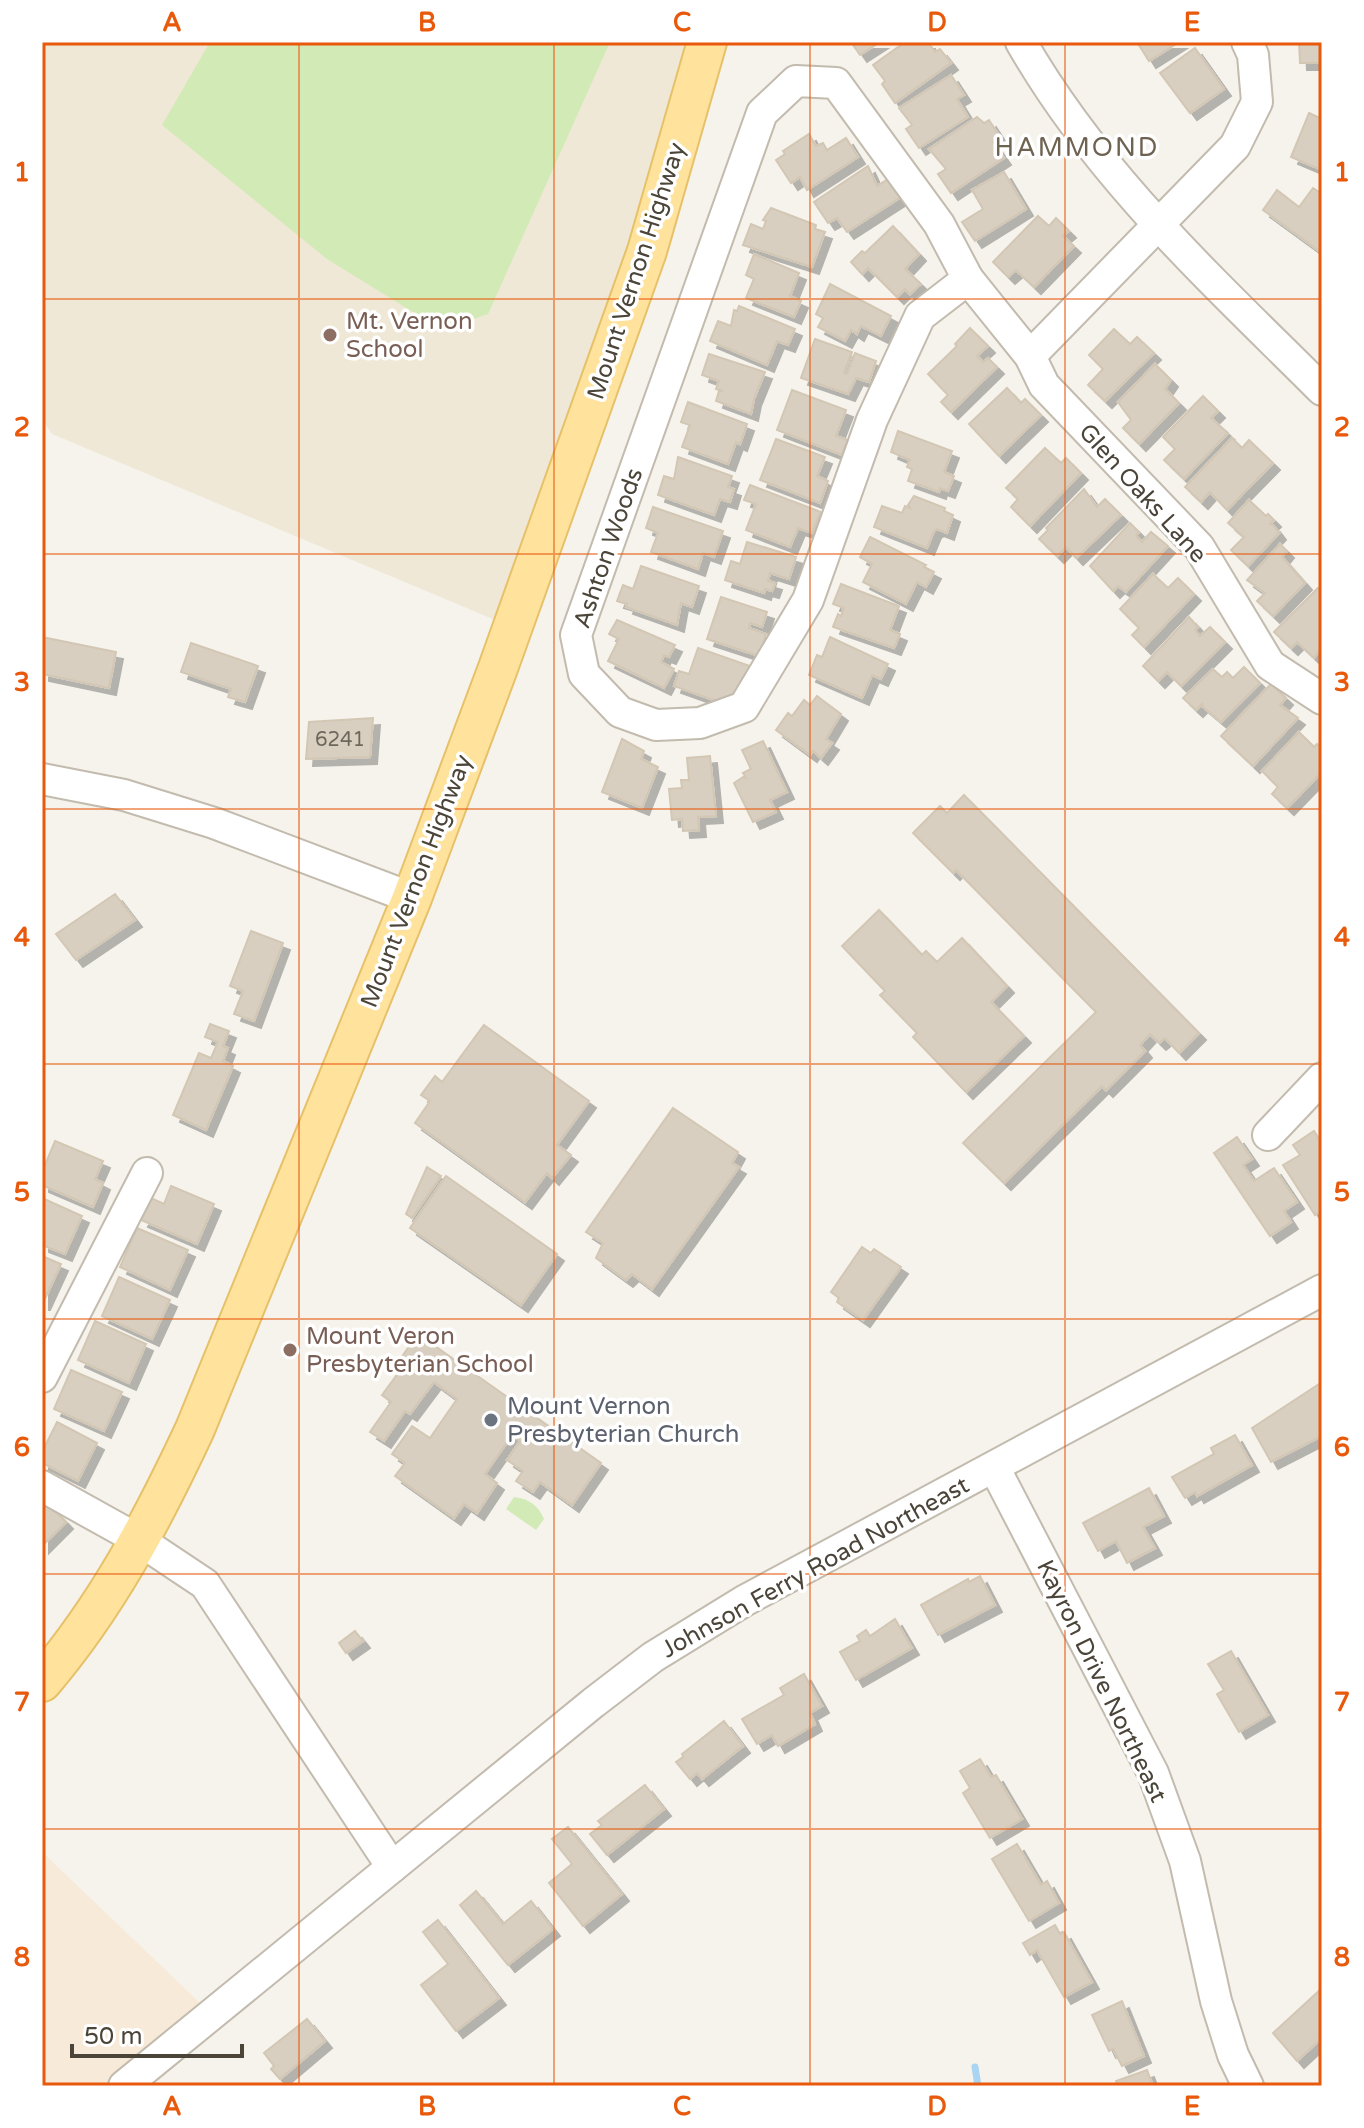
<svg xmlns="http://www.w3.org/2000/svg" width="1364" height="2128" font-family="'Varela Round',sans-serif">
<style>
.commercial{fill:#f7ead8}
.education{fill:#efe8d6}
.green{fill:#d2eab5}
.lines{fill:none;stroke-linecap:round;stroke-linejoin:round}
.stream{stroke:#a9d4f2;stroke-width:7}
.building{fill:#d8cfc1;stroke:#d3c7b4;stroke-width:2;filter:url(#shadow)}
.minor-casing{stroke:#c2bbae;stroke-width:34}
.major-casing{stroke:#e6c16a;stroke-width:42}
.minor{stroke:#fff;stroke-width:30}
.major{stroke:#ffe39c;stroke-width:38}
.grid{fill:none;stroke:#e8590c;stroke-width:2;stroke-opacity:0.55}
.education-dot{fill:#8d6e63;stroke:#fff;stroke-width:3}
.worship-dot{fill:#6b7280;stroke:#fff;stroke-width:3}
.labels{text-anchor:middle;stroke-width:7;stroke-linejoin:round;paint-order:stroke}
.number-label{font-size:20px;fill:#6e675b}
.street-label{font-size:24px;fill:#4b4439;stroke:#fff}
.education-label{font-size:24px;fill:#785e54;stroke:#fff;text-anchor:start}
.worship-label{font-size:24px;fill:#5b616d;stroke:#fff;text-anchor:start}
.neighbourhood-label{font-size:26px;letter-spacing:2px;fill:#6e6250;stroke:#fff}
.neatline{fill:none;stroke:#e8590c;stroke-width:3}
.grid-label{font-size:26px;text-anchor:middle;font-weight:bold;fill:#e8590c}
</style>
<defs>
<filter id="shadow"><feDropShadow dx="7" dy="7" stdDeviation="0" flood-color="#0004"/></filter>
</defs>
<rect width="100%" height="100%" fill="#f6f3ec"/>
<polygon class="commercial" points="42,1852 223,2025 129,2086 42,2086"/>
<polygon class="education" points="42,42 694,42 519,630 52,434 42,419"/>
<g class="green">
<polygon points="210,42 610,42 488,314 442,330 327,259 162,125"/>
<path d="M514,1497C529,1499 538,1505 544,1519L536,1530L506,1509Z"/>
</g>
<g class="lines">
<polyline class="stream" points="975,2067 978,2086"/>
</g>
<g class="building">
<polygon points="851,42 880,42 860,55"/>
<polygon points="905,42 928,42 935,52 940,49 951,63 895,103 882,84 885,81 873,65"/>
<polygon points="1137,42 1179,42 1149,61"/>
<polygon points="1299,42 1322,42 1322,63 1300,63"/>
<polygon points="1195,48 1224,89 1190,113 1160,73"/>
<polygon points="951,75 964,95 957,99 968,117 919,148 906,129 912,125 899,108"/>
<polygon points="1309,113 1322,119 1322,170 1291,157"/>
<polygon points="977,117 984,123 989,120 1000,137 993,142 1004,158 951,193 938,174 946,169 929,149"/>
<polygon points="809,134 816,146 823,143 827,150 846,138 858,157 807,190 800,177 791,183 776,160 785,154 783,151"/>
<polygon points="868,166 877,186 888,179 901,197 847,232 837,218 828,223 814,202"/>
<polygon points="1004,172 1026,209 975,241 962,222 983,209 972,190"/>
<polygon points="1313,188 1322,194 1322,253 1263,210 1277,190 1299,207"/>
<polygon points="771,208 816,225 815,229 825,232 812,267 743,245 751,224 763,229 766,221 763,220"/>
<polygon points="1038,216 1049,226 1056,218 1069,231 1063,236 1074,246 1034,287 1016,270 1008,277 993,262"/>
<polygon points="893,226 919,254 905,269 921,284 910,294 905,289 897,297 868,268 862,274 851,262 862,251 865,253"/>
<polygon points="754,254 799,273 790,296 801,301 794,317 746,298 754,279 746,275"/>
<polygon points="830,284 891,316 881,336 861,326 857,334 851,330 845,341 818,327 823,318 816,314"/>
<polygon points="739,306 795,329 788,345 777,341 767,365 710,341 718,321 731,326 734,310 737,311"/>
<polygon points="970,328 988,346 977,356 983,362 988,358 997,367 951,412 941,402 948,395 928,374 957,346 955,344"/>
<polygon points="1114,329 1130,344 1137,337 1154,353 1105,401 1088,385 1103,369 1089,355"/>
<polygon points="815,339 852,352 844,373 847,374 855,353 876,361 869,382 856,378 848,394 801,378"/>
<polygon points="709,354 765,372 754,399 751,414 716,401 719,391 723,391 716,389 719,381 702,375"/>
<polygon points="1155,364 1171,380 1165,389 1179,403 1139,444 1123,428 1131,420 1118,402"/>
<polygon points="1007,388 1021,403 1025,399 1041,415 999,456 969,424"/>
<polygon points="792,390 846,410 836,436 848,440 842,455 777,430"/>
<polygon points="1203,396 1218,411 1211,418 1228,433 1184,479 1164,460 1175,449 1163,437"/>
<polygon points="688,402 747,424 740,444 736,442 728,464 682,447 690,425 681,422"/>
<polygon points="898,431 952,451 944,472 954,476 948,491 940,488 939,492 908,481 912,469 907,467 910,460 891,452"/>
<polygon points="1232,438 1242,448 1249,440 1273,463 1227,510 1210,492 1201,502 1185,487"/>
<polygon points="776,439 825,457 817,476 828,481 820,503 760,480"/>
<polygon points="1045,448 1061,463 1066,458 1081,473 1030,526 1011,507 1018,499 1006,488"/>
<polygon points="678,457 732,476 728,487 734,489 730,502 720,499 714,515 658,495 664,476 674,479"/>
<polygon points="750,485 821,512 812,533 798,528 790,547 746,530 756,504 744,500"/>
<polygon points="1084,489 1097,507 1105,499 1121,515 1076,558 1066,547 1057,556 1039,539 1048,530 1046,528"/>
<polygon points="914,496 945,508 944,511 953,515 947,533 937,529 934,531 927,548 874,527 882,506 902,513 905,506 910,508 908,505"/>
<polygon points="1249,500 1266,516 1268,514 1274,520 1270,524 1273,525 1279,533 1248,566 1231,550 1244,537 1228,523"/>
<polygon points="653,507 723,531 714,557 703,553 698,569 651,552 658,533 646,528"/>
<polygon points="1130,523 1139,532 1136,536 1142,542 1151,532 1168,546 1126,592 1118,586 1113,591 1090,566"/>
<polygon points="870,537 926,565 924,567 934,572 926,587 917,582 906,604 863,582 872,564 860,557"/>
<polygon points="747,542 796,557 789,579 770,573 768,581 775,583 772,591 765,589 764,593 725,580 731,561 740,564"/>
<polygon points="1280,544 1287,551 1282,557 1305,583 1273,616 1257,601 1265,593 1247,580"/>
<polygon points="641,566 699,586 692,607 681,603 677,625 626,607 627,604 617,601 623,585 633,589"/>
<polygon points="1153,574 1168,588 1178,578 1194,594 1144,647 1132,635 1139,628 1120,609"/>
<polygon points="841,584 899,606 890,630 900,634 894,648 833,627 838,614 841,616 844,608 833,604"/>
<polygon points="1318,588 1322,592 1322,647 1314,658 1297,642 1291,648 1274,632"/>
<polygon points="721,597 767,612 762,627 750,623 749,628 766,634 759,656 707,639"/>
<polygon points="1189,617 1198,627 1195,630 1200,636 1210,627 1225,642 1181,686 1167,672 1158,681 1143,666"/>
<polygon points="617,620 675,645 669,657 664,655 661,662 674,669 664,688 608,661 619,639 609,634"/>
<polygon points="42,637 116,652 109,688 42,674"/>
<polygon points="830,637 888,664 881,679 872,675 862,698 809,675 817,655 822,657"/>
<polygon points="191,643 258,666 245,702 228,697 231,689 181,672"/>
<polygon points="698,648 753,667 745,688 738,686 733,707 674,686 679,671 689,674"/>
<polygon points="1244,667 1260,683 1221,722 1202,706 1203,703 1196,710 1183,698 1213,669 1222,677 1227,672 1233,678"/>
<polygon points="1271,684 1286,698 1280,705 1298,718 1253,766 1221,736"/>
<polygon points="817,696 841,714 826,739 832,743 821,758 813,751 810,755 776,730 788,713 792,716 804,700 810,705"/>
<polygon points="373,718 370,757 306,759 309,722"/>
<polygon points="1299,732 1314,747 1317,744 1322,749 1322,772 1287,808 1272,794 1278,787 1262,771"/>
<polygon points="622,739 644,751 641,759 658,767 642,808 602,792"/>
<polygon points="763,741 787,792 770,800 776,812 753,822 734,783 743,777 746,778 743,773 751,769 742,750"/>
<polygon points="710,756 716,816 698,817 699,830 683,831 682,819 672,820 669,789 682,788 681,780 689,780 687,758"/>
<polygon points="964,795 1199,1033 1179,1053 1165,1038 1159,1043 1150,1034 1140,1045 1145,1051 1106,1090 1102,1086 1004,1183 963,1143 1096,1012 956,870 953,873 913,833 940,806 947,813"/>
<polygon points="115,894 135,920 76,960 56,934"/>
<polygon points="879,910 922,955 926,951 937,962 962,938 1007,986 991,1002 1024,1036 966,1092 913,1037 917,1033 880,995 885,991 842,946"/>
<polygon points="251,931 283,943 254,1021 234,1014 243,991 230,986"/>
<polygon points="210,1024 229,1031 223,1046 228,1048 223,1061 233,1066 206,1130 173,1115 199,1053 211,1058 218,1042 205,1037"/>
<polygon points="484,1025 589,1101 557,1145 571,1155 552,1178 547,1173 525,1202 415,1123 430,1101 421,1095 435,1076 442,1082"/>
<polygon points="673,1108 738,1152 732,1163 739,1167 652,1289 632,1274 626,1280 596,1258 603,1243 586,1232"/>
<polygon points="1314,1131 1322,1143 1322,1210 1315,1215 1283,1165 1300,1155 1293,1145"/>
<polygon points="1237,1137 1252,1159 1243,1165 1254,1181 1274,1168 1297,1202 1284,1211 1291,1222 1270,1236 1214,1153"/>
<polygon points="55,1141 103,1161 95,1179 103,1183 93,1207 42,1185 42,1172"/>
<polygon points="427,1167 441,1176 412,1218 406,1214"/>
<polygon points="446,1176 557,1254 521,1305 410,1228"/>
<polygon points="171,1186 214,1204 197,1244 141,1220 151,1198 164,1204"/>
<polygon points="42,1198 82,1216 65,1254 42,1245"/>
<polygon points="137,1228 188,1250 170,1290 120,1267"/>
<polygon points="862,1247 871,1253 874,1249 901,1267 863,1320 837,1302 839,1298 831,1292"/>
<polygon points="42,1256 61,1264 43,1303 42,1303"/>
<polygon points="119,1277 170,1300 152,1339 102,1316"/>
<polygon points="95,1321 146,1344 129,1383 78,1360"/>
<polygon points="418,1334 601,1463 572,1505 540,1482 533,1492 516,1481 523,1471 507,1460 520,1441 512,1435 485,1474 497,1483 477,1513 464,1504 454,1518 395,1476 405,1463 392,1454 412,1426 430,1438 457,1399 434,1382 410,1414 405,1411 384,1441 370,1432 391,1402 382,1395 407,1361 401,1358"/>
<polygon points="71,1370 122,1392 104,1431 54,1409"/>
<polygon points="1322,1382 1322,1436 1271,1462 1252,1428"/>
<polygon points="57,1422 97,1443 78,1481 42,1463 42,1452"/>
<polygon points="1235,1435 1252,1465 1197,1496 1195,1492 1185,1498 1172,1477 1214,1454 1211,1448"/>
<polygon points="1149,1488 1164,1516 1143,1527 1155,1548 1127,1563 1116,1541 1098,1551 1083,1523"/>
<polygon points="42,1497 66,1522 42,1546"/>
<polygon points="980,1576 995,1605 938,1635 921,1605 968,1579 969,1582"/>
<polygon points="895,1619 912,1648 856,1680 840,1652 860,1641 857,1636 866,1630 870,1636"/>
<polygon points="355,1631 363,1641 346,1653 339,1643"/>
<polygon points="1231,1651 1268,1715 1239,1732 1217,1694 1224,1690 1208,1664"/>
<polygon points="804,1674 822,1706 810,1713 815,1724 778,1746 772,1735 757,1744 742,1719 784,1695 780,1688"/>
<polygon points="724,1721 743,1746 702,1779 697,1773 690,1779 676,1762 683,1757 682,1754"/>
<polygon points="980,1759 991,1777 996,1775 1022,1819 990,1838 963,1793 970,1788 960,1771"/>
<polygon points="645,1785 664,1809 607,1855 590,1834 602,1825 598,1821"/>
<polygon points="568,1827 622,1894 583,1926 549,1883 572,1864 552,1839"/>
<polygon points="1017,1844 1041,1885 1047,1881 1059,1903 1029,1921 992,1859"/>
<polygon points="476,1891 503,1924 531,1901 553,1929 508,1965 460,1905"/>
<polygon points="438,1920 499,1998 456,2031 421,1985 448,1964 423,1932"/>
<polygon points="1055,1925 1060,1934 1064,1932 1092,1982 1064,1997 1037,1950 1030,1955 1023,1943"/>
<polygon points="1322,1988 1322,2031 1319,2034 1322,2038 1297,2061 1273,2033"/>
<polygon points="1122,2001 1144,2056 1122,2066 1113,2049 1109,2051 1092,2015"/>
<polygon points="307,2019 325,2041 280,2079 271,2069 274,2066 264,2053"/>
<polygon points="1147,2070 1153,2086 1118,2086 1116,2081"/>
</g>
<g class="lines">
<g class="minor-casing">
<g id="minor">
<path d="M1021,42C1098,177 1213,281 1322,390"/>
<polygon points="796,81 836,83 939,224 968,279 920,316 872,420 808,600 744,707 700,723 656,725 620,712 584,674 576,635 762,113"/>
<polyline points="968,279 1030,356 1044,385 1199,547 1270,665 1322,699"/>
<polyline points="1030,356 1235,146 1257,102 1253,55 1247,42"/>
<polyline points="42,779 124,795 214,823 412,898"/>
<polyline points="1268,1135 1322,1078"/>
<polyline points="42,1377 147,1173"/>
<polyline points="994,1467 1153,1773 1185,1861 1216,2001 1233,2055 1248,2086"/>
<polyline points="42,1486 139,1540 205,1584 392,1867"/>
<polyline points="124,2086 593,1703 653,1657 744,1601 1322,1290"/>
</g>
</g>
<g class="major-casing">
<path id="major" d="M42,1682C107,1606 153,1519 195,1429L412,898L498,668L647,251L707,42"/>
</g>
<use href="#minor" class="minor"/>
<use href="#major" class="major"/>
</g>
<path class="grid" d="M299,42V2086M554,42V2086M810,42V2086M1065,42V2086M42,299H1322M42,554H1322M42,809H1322M42,1064H1322M42,1319H1322M42,1574H1322M42,1829H1322"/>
<g class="education-dot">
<circle cx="330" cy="335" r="8"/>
<circle cx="290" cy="1350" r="8"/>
</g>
<circle class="worship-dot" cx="491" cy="1420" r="8"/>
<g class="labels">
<g class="number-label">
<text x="340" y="746">6241</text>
</g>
<g class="street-label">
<text transform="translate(636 271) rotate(-72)" y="8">Mount Vernon Highway</text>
<text transform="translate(1143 493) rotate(48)" y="8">Glen Oaks Lane</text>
<text transform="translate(608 548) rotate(-71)" y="8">Ashton Woods</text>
<text transform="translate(416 881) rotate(-69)" y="8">Mount Vernon Highway</text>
<text transform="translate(815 1567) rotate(-29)" y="8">Johnson Ferry Road Northeast</text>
<text transform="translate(1102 1681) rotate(64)" y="8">Kayron Drive Northeast</text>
</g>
<g class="education-label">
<text x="346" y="329">Mt. Vernon<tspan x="346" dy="28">School</tspan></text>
<text x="306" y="1344">Mount Veron<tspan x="306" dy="28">Presbyterian School</tspan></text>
</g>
<g class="worship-label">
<text x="507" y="1414">Mount Vernon<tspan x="507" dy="28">Presbyterian Church</tspan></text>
</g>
<g class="neighbourhood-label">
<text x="1077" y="156">HAMMOND</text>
</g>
</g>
<rect width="1364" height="2128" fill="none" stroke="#ffffff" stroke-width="88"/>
<path d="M72 2044v12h170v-12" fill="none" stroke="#4b4439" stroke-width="4"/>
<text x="84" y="2044" font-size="24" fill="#4b4439" stroke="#ffffff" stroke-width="6" paint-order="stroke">50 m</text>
<rect x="44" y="44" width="1276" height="2040" class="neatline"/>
<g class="grid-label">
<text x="172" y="31">A</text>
<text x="427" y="31">B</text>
<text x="682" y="31">C</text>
<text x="937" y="31">D</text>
<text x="1192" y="31">E</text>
<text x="22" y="181">1</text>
<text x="1342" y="181">1</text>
<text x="22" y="436">2</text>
<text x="1342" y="436">2</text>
<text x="22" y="691">3</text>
<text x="1342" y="691">3</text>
<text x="22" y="946">4</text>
<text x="1342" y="946">4</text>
<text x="22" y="1201">5</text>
<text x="1342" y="1201">5</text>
<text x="22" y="1456">6</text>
<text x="1342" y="1456">6</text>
<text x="22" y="1711">7</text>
<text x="1342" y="1711">7</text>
<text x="22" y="1966">8</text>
<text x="1342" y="1966">8</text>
<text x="172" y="2115">A</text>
<text x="427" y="2115">B</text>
<text x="682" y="2115">C</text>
<text x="937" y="2115">D</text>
<text x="1192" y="2115">E</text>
</g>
</svg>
